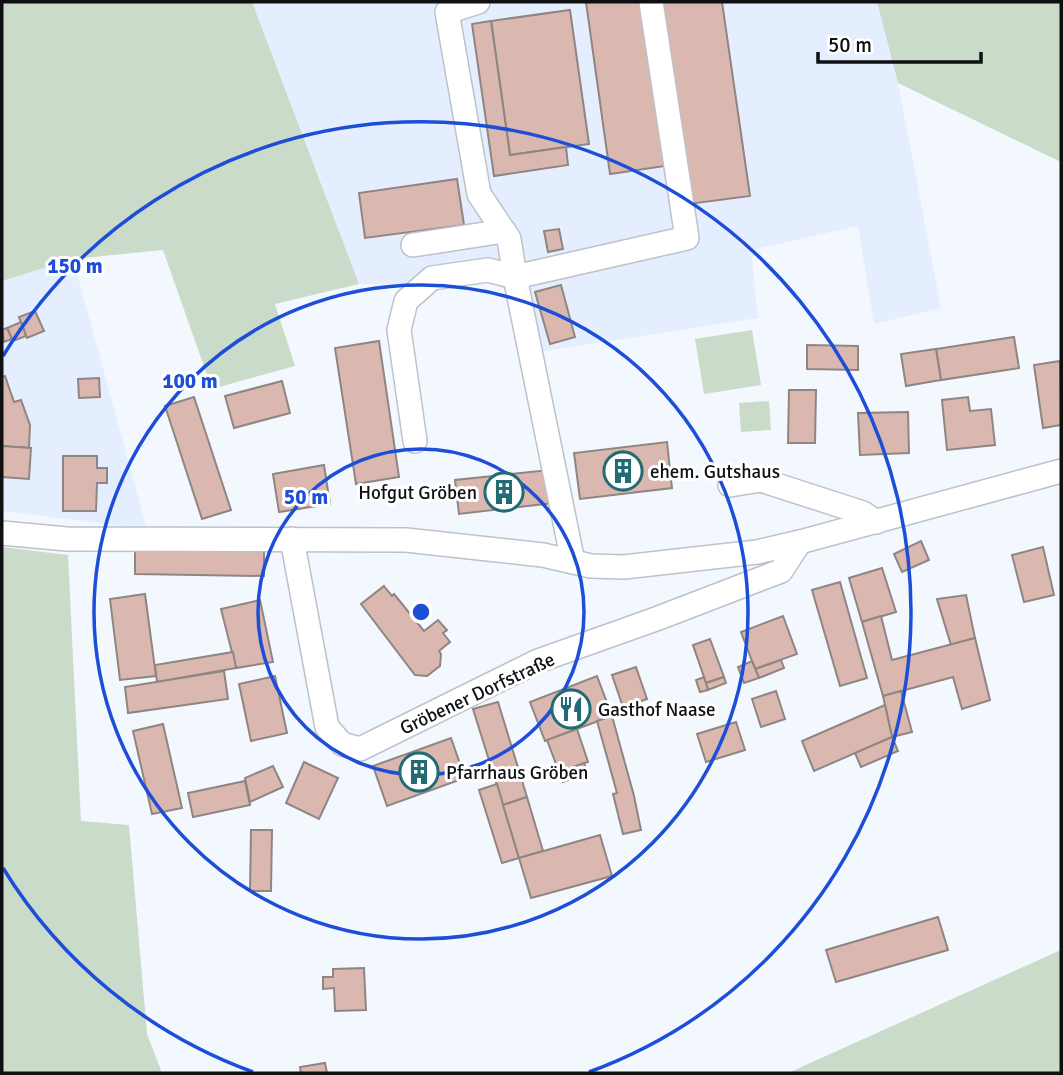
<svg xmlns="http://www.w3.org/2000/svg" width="1063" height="1075" font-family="Signika,sans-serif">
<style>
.built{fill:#e5eefe}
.green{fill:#cadbc9}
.building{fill:#dbb8af;stroke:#8f8582;stroke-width:2}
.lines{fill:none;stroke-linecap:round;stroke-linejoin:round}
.minor-casing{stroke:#bdc2ca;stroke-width:26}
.minor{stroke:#fff;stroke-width:23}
.ring{fill:none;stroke:#1d4ed8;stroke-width:3.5}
.labels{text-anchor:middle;stroke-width:6;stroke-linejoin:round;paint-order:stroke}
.poi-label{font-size:19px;fill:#0e1012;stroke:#fff;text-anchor:start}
.street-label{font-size:19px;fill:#0e1012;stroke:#fff}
.centre{fill:#1d4ed8;stroke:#fff;stroke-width:3.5}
.ring-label{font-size:21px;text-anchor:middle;font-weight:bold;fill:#1d4ed8;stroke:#fff;stroke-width:6;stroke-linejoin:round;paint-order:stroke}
</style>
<rect width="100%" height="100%" fill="#f3f8ff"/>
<g class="built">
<polygon points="252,2 877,2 898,83 941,308 874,324 858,226 751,250 758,318 539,352 523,283 359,284"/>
<polygon points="73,259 147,529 2,511 2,281"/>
</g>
<g class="green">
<polygon points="2,2 252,2 359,284 275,304 295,366 212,389 163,250 73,259 2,281"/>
<polygon points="877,2 1061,2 1061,162 898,83"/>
<polygon points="752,330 761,385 704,394 695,339"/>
<polygon points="769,401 771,430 741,432 739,403"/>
<polygon points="2,547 68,555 81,821 129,825 147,1034 162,1073 2,1073"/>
<polygon points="1061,950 1061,1073 788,1073"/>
</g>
<g class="building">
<polygon points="586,2 642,2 665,166 610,174"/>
<polygon points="661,2 722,2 750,196 689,204"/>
<polygon points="570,10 589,144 510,155 491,21"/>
<polygon points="491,21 510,155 566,147 568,165 494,176 472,24"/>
<polygon points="457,179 464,225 365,238 359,193"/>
<polygon points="559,229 563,249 548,252 544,231"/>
<polygon points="561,285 575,337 550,344 535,292"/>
<polygon points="35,311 44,331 27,338 19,317"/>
<polygon points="21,322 26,336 13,341 7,328"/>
<polygon points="7,328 12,339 4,342 2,330"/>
<polygon points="1014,337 1019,368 941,380 936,349"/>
<polygon points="379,341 399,477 356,484 335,348"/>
<polygon points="807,345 858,346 858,370 807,369"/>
<polygon points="936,349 941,380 906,386 901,354"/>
<polygon points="1060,361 1061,425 1043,428 1034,365"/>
<polygon points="5,376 14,402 21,400 30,425 29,448 2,446 2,377"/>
<polygon points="99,378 100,397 79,398 78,379"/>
<polygon points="282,381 290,413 234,428 225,396"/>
<polygon points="789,390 816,390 815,443 788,443"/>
<polygon points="194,397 231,510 202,519 165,406"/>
<polygon points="968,397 970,411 991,409 995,445 947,450 942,400"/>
<polygon points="908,412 909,453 860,455 858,413"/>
<polygon points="667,442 672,488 580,499 574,453"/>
<polygon points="2,446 31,448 29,479 2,477"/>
<polygon points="63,456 97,456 97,468 107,468 107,483 97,483 96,511 63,511"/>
<polygon points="324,465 330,504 279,512 273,474"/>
<polygon points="549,470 553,503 459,514 455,480"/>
<polygon points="921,541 929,560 902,572 894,554"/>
<polygon points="1043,547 1054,595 1024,602 1012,555"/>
<polygon points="135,550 264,551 264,576 135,574"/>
<polygon points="882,568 896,612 862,622 849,578"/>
<polygon points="840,582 867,678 840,686 812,590"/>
<polygon points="384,586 392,596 394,594 424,631 438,620 447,630 443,633 450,642 439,651 441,654 440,666 427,676 415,675 361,604"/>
<polygon points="145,594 156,676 120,680 110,599"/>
<polygon points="966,595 975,638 951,645 937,599"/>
<polygon points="260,600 273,662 236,668 221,609"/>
<polygon points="783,616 797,654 755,669 741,632"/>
<polygon points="881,616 892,660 975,638 990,700 962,709 953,677 883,696 862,622"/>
<polygon points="710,639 724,677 706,683 693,645"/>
<polygon points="233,652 236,668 157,682 155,665"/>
<polygon points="781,660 784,668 759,678 755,669"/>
<polygon points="752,661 759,678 744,683 738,667"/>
<polygon points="636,667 647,699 623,707 612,675"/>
<polygon points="224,671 228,699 128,713 125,687"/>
<polygon points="275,676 287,733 251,741 239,684"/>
<polygon points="597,676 612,716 545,741 530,702"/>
<polygon points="704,677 708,690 700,692 696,680"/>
<polygon points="724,677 726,683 708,690 706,683"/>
<polygon points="776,691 785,719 761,727 752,699"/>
<polygon points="901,691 912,732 892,737 883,696"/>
<polygon points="498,702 527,797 503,805 473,709"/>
<polygon points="885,705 892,737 814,771 802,741"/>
<polygon points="612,716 634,796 641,830 623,834 613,794 617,793 597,721"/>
<polygon points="736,722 745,750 706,762 697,734"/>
<polygon points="163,724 182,808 152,814 133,731"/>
<polygon points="577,729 588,762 559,772 547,740"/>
<polygon points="892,737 898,751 861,767 855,753"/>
<polygon points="451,738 465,778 387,806 373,766"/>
<polygon points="304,762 338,778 319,819 286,803"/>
<polygon points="584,763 588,773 563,782 559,772"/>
<polygon points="273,766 283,787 250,802 245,778"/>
<polygon points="245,781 250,805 193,817 188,793"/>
<polygon points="497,784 519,858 502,863 479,790"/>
<polygon points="527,797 543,851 519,858 503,805"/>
<polygon points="251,830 272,830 271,891 250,891"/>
<polygon points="600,835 612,876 531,898 519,858"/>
<polygon points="938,917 948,950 836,982 826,950"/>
<polygon points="364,968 366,1010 335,1011 334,988 323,989 323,977 333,977 333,969"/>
<polygon points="325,1063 327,1073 301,1073 300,1067"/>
</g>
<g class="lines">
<g class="minor-casing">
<g id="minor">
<polyline points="478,2 447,12 479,194 509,239 515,277 687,238 651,2"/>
<polyline points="413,245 504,231"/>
<polyline points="415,441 399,330 406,301 432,278 488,270 515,277 573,562"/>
<polyline points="730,485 761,480 863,513 876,522"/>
<polyline points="2,533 67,539 406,540 543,555 591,566 624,567 757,552 800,542 1061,471"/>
<polyline points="292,539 327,727 342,744 360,749 538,661 656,619 781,571 800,542"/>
</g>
</g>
<use href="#minor" class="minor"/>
</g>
<g class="ring">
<circle cx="421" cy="612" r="163"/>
<circle cx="421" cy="612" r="327"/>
<path d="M253 1072A490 490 0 0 1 3 868M3 356A490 490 0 1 1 589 1072"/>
</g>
<defs>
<g id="building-ring" transform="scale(2.0125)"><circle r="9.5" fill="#fff" stroke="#206b74" stroke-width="1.5"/><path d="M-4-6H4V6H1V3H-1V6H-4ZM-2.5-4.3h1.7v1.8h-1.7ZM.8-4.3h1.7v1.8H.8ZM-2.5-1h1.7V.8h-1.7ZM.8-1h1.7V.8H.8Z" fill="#206b74"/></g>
<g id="restaurant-ring" transform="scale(2.0125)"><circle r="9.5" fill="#fff" stroke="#206b74" stroke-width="1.5"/><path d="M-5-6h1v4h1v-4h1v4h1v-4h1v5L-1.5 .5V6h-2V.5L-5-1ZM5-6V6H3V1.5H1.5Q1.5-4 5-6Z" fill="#206b74"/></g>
</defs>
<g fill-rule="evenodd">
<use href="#building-ring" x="623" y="471"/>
<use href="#building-ring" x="504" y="492"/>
<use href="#restaurant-ring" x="571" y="709"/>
<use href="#building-ring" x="419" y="772"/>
</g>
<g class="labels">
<g class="poi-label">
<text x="650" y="478">ehem. Gutshaus</text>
<text x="477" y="499" text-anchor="end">Hofgut Gröben</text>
<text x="598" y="716">Gasthof Naase</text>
<text x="446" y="779">Pfarrhaus Gröben</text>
</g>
<g class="street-label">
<text transform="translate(477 693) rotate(-25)" y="7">Gröbener Dorfstraße</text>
</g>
</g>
<circle cx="421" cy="612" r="10" class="centre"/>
<g class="ring-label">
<text x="75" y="273">150 m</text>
<text x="190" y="388">100 m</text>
<text x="306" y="504">50 m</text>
</g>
<rect width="1063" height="1075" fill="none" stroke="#0e1012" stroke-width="7"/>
<path d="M818 52v10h163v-10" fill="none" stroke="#0e1012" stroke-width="3.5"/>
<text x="828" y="52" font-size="21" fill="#0e1012" stroke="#ffffff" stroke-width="5" paint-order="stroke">50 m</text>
</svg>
